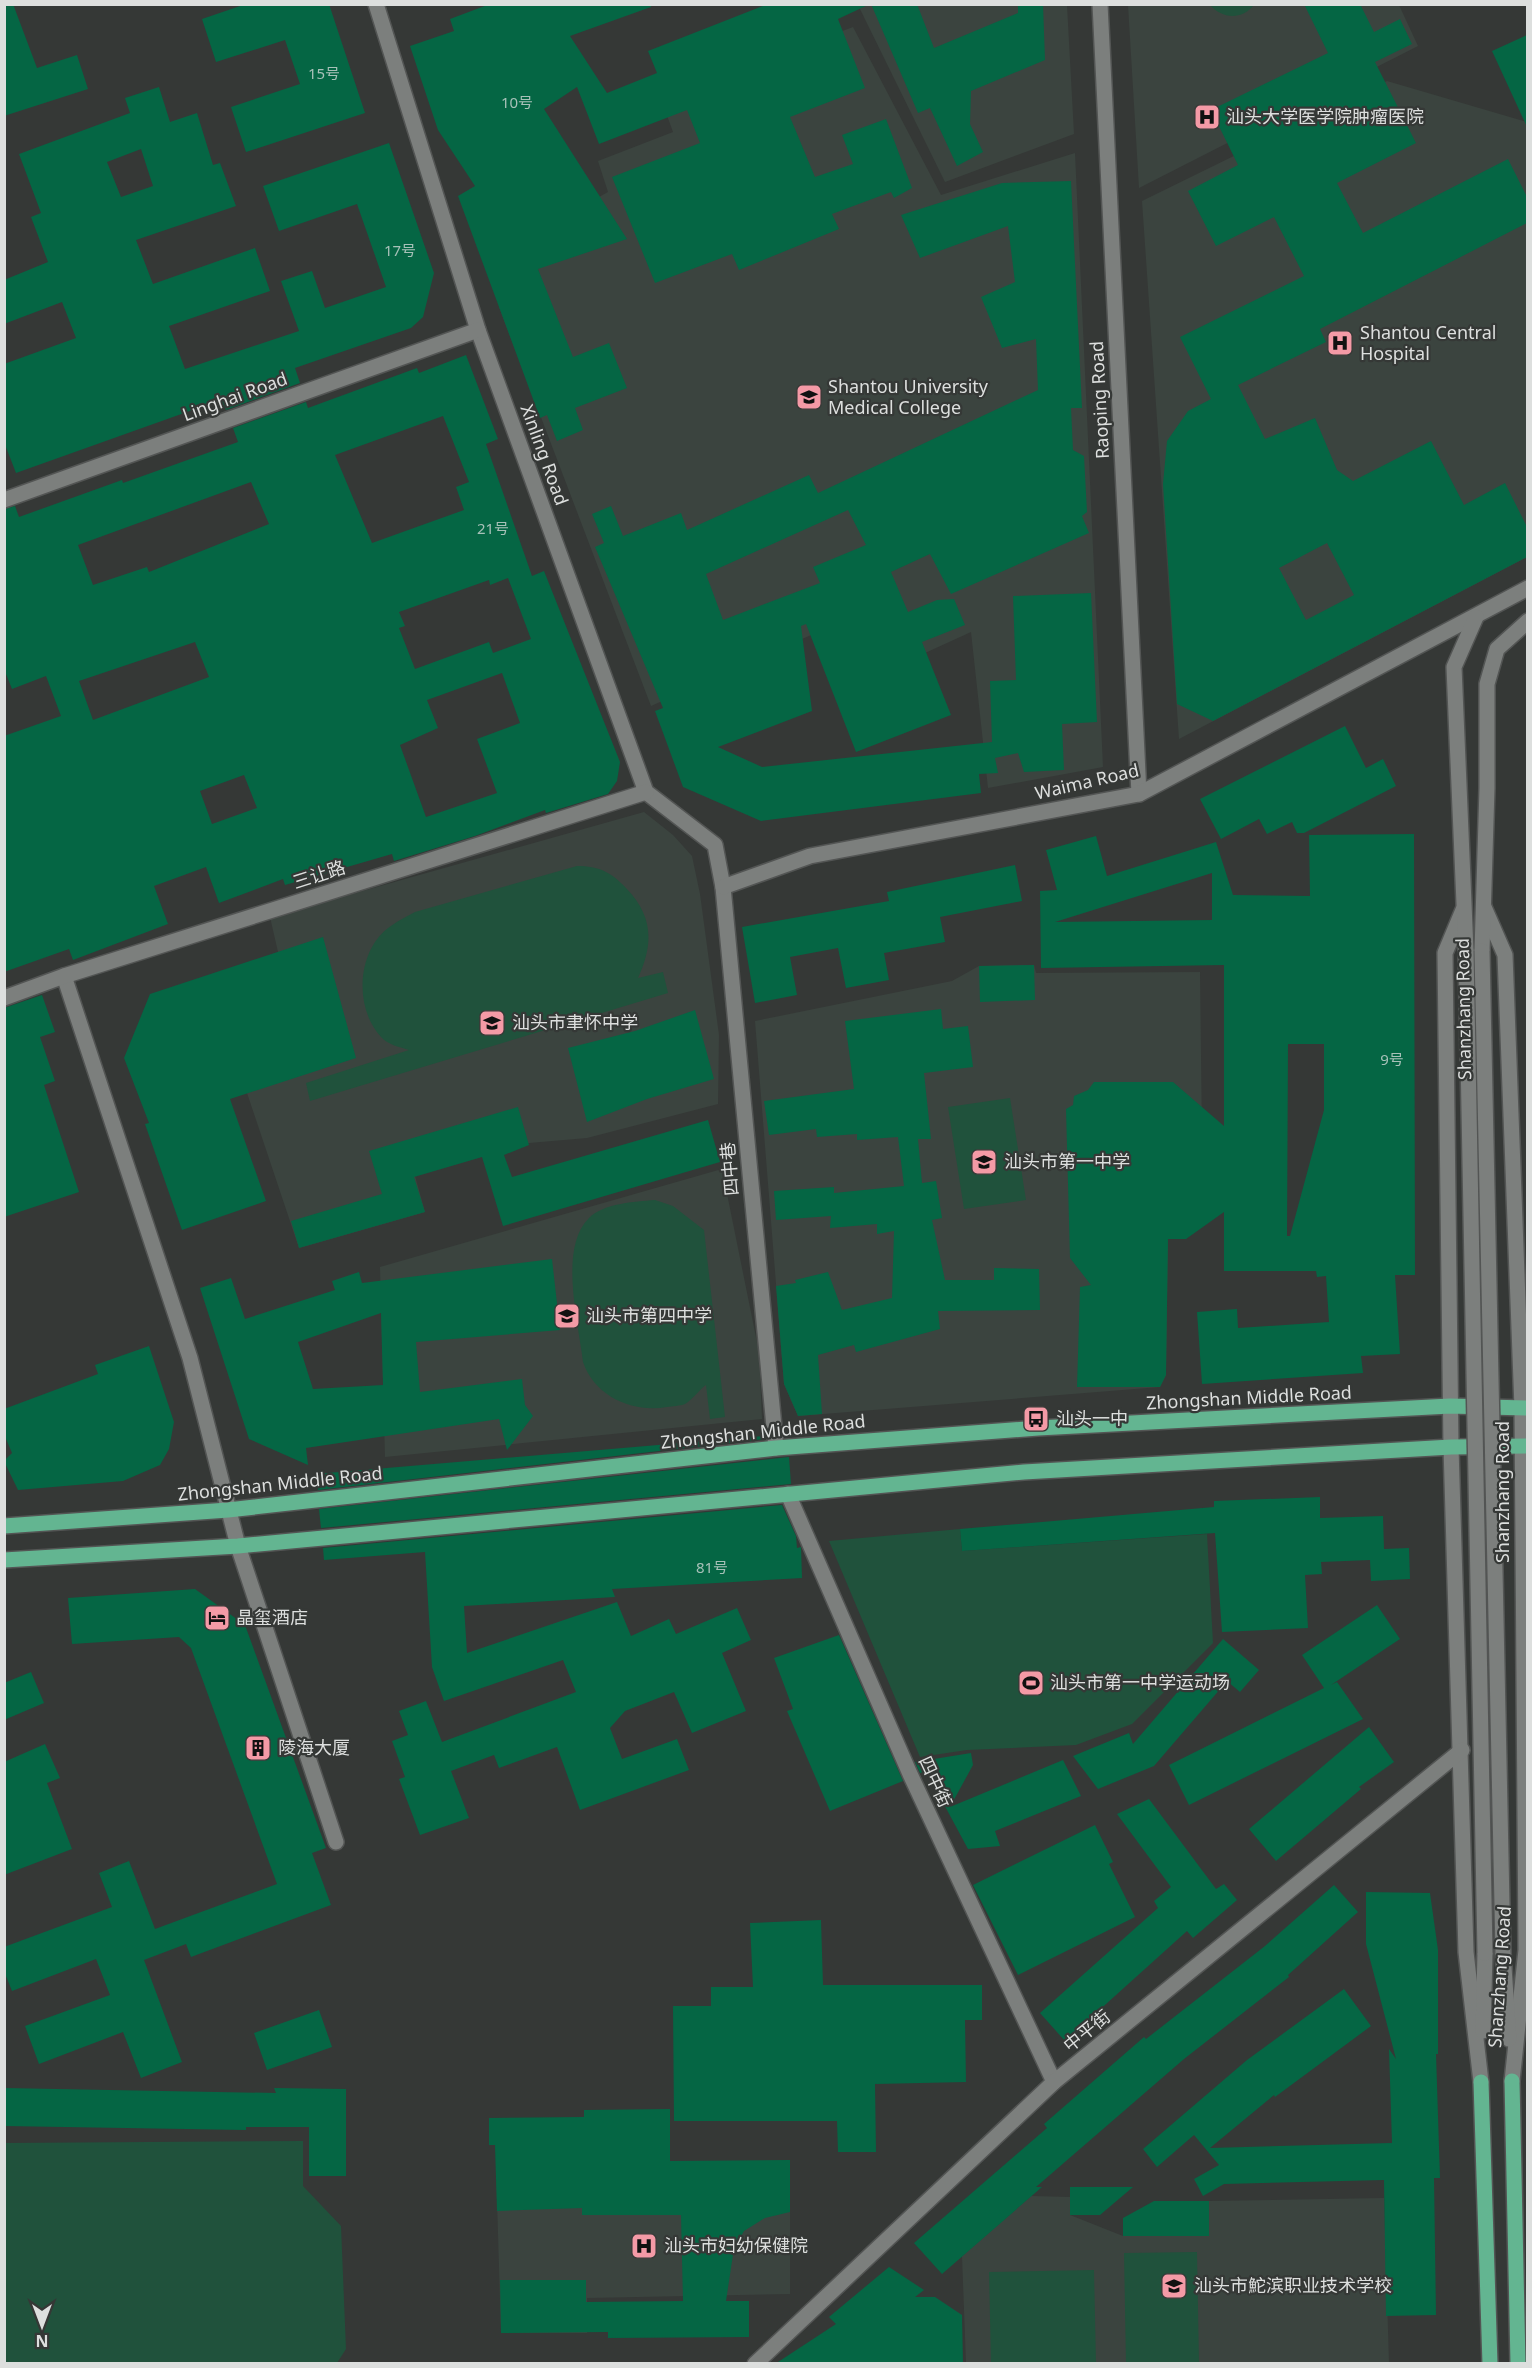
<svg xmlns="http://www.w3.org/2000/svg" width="1532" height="2368" font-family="'Noto Sans','Noto Sans SC',sans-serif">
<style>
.built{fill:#3b443f}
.green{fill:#20523c}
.building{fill:#056644;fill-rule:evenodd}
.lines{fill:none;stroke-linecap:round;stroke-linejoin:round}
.minor-casing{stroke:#535554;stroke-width:18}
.major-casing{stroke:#535554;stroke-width:18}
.minor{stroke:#7c7f7d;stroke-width:15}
.major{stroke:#63b591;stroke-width:15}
.minor-bridge-casing{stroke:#535554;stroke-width:18;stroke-linecap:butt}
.minor-bridge{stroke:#7c7f7d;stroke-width:15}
.labels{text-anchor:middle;stroke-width:4.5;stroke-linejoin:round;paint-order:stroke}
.number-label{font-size:15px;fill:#a7c1b8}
.poi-label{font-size:18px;fill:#dddfde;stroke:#353836;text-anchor:start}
.street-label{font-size:18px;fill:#dddfde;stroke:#353836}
</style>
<rect width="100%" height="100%" fill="#353836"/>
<g class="built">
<polygon points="858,5 1067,5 1074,134 945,182"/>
<polygon points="1128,5 1399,5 1418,46 1139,188"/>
<polygon points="853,27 941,195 1075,153 1103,767 988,788 971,632 890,669 863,612 651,706 499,307 544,287 527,237 608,192 598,161 673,132 661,99"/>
<polygon points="1387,81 1527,122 1527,557 1179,739 1142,201"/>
<polygon points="644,812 673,835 692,856 700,894 719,1035 718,1104 587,1138 529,1143 415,1176 425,1212 299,1248 247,1093 278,952 270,917"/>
<polygon points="1034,965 1036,973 1200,972 1203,1218 1168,1239 1166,1375 1160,1387 798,1416 784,1384 755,1021 952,981 979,966"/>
<polygon points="722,1169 759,1352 762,1419 385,1457 380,1267"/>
<polygon points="790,2160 790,2294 587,2298 587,2333 501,2333 496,2167"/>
<polygon points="1031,2196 1070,2197 1070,2215 1123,2236 1209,2236 1209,2201 1384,2198 1389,2363 966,2363 962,2256"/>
</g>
<g class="green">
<path d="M1210,5H1254C1242,20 1222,19 1210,5Z"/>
<path d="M577,866C599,866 611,872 626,888C653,916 654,943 638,978L663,972L668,993L310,1101L306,1083L409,1050C400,1047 388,1045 381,1037C358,1012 357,969 375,942C385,927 400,920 415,912Z"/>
<polygon points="1010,1098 1026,1200 964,1209 948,1107"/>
<path d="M655,1200L673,1206L704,1230L725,1417L710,1419L706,1385C699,1390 692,1400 685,1404C680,1406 672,1406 667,1407C633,1413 595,1397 583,1362C579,1324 558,1248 589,1218C604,1203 634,1202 655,1200Z"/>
<polygon points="960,1529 962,1551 1207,1534 1213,1643 1132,1724 1076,1745 967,1750 920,1757 829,1541"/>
<polygon points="303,2141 303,2186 341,2226 346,2349 337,2363 5,2363 5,2143"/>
<polygon points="1197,2252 1199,2363 1126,2363 1124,2253"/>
<polygon points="1094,2270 1096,2363 991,2363 989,2272"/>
</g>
<g class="building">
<polygon points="4,4 13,4 37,68 77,55 88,89 4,116"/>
<polygon points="246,4 329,4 365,113 246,152 231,107 300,84 285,40 216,62 202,19"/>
<polygon points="490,4 651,4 651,7 570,36 607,93 657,73 648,51 768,4 870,4 838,19 865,88 790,117 815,177 853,164 842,135 886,119 912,188 894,198 891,192 832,214 839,229 739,270 732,254 655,283 612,177 700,143 687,110 599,144 577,87 544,109 627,239 538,269 573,357 609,343 627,388 575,408 583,430 557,441 547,415 540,418 458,196 475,186 438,130 410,46 454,31 450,19"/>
<polygon points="871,4 917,4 934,48 1018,13 1018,4 1043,4 1045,60 971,91 970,124 983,152 957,166 930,108 918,113"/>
<path d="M1304,4H1360L1374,32L1400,19L1412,44L1375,62L1416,143L1337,183L1363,233L1508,159L1527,197V223L1320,329L1326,342L1238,385L1265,439L1315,418L1337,470L1353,481L1431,441L1464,505L1505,483L1527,527V557L1213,721L1177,704L1163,484L1167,441L1188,411L1211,399L1180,337L1304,276L1274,217L1216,246L1188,191L1238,165L1211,110L1328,53ZM1327,543L1354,595L1306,620L1279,568Z"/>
<polygon points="1527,35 1527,127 1492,51"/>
<path d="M159,87L170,122L197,113L213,165L220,163L236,206L136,240L153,284L255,248L270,291L169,326L185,369L299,331L281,281L312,271L325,308L386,287L357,204L279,231L263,186L389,143L434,273L423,317L411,328L295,368L300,383L226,410L224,405L217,407L215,402L16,473L4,442V364L76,338L62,302L4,324V280L48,262L31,217L41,213L19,154L130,113L125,98ZM141,149L153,186L121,197L107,162Z"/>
<path d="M1071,181L1082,408H1071L1073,450L1084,456L1087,512L1082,516L1089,533L951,594L930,554L891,572L908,612L937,600L954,599L965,625L922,642L951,715L856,752L806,624L801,626L812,711L718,747L762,767L992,742L990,681L1016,680L1013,596L1091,593L1097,722L1062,724L1064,770L1024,772L1018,753L995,758L998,773L979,774L981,793L761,821L683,787L655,711L663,708L595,547L604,543L592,514L611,506L623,536L681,513L687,530L809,475L818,493L1038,390L1036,339L1002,348L981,297L1015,282L1008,226L920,258L901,215L1002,183ZM848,510L866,545L813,567L820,583L723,620L706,574Z"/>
<path d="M466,355L498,439L486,444L532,576L544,571L620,762L617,781L608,794L546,813L545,810L475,836L394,861L392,854L285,885L283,879L219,903L206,867L154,886L168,924L73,960L69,949L4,972V736L61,716L46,676L12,689L4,669V509L15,506L19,517L122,480L123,483L238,442L233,428L306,402L308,408L417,368L419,373ZM443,416L469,482L456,487L464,510L372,543L335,455ZM251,482L269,524L149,572L147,567L93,585L78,545ZM508,578L531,639L493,653L489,642L415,669L399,628L405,626L399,612L489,580L490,585ZM195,642L209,677L93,720L79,681ZM502,673L520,723L477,739L497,793L426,817L400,745L438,728L427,700ZM244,775L257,808L212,824L200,791Z"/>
<polygon points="1345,726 1366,768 1383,759 1396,786 1304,833 1297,833 1292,822 1267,834 1259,819 1221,839 1200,799"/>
<path d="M1414,834L1415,1275H1395L1400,1354L1361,1356L1363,1373L1202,1384L1197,1312L1237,1309L1238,1328L1329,1322L1326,1276L1317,1277L1316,1271H1224V1212L1186,1239H1168L1166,1375L1160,1387H1077L1080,1287L1091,1285L1070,1258L1066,1109L1073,1105L1074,1096L1088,1090L1094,1082H1173L1224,1126V965L1041,968L1040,891L1057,890L1046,850L1096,836L1107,876L1216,842L1233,895L1310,896L1309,835ZM1212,873V920L1055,922ZM1288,1044H1324V1110L1290,1236H1287Z"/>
<polygon points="1015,865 1022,901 940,917 945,942 884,953 889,980 846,988 838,948 790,957 797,995 755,1003 742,927 889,901 887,892"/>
<polygon points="323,937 356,1058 230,1099 266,1201 182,1230 145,1124 149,1123 124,1058 150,994"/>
<polygon points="1034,965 1035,1000 980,1002 979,966"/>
<polygon points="42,995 55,1032 40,1037 55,1081 44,1085 79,1192 4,1217 4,1008"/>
<polygon points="941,1009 943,1029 968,1026 973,1067 924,1073 931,1139 918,1139 922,1183 936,1181 942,1218 932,1220 945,1280 994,1280 994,1268 1039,1269 1040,1310 938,1311 940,1329 856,1352 854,1345 818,1355 822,1414 798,1416 784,1384 776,1286 796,1283 795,1280 828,1272 842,1310 892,1298 894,1231 877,1234 877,1224 830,1228 831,1216 776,1220 774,1191 834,1187 834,1193 904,1186 898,1137 857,1140 857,1134 817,1137 816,1129 769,1135 764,1101 854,1089 845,1021"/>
<polygon points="695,1010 714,1079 647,1099 587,1122 568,1048 635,1031"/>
<polygon points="518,1107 529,1145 504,1155 512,1177 708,1120 720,1162 503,1226 482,1157 414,1177 425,1212 299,1248 291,1221 382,1194 369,1151"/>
<path d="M552,1259L560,1330L416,1342L420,1392L522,1379L525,1405L533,1416L507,1450L499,1419L306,1448L308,1465L249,1439L200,1288L231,1278L245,1319L335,1290L332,1281L359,1272L362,1283ZM381,1313L383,1385L313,1389L298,1342Z"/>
<polygon points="149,1346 174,1422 169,1449 160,1465 123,1481 18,1490 4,1461 12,1453 4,1434 4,1409 98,1374 95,1365"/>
<polygon points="765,1436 765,1439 318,1490 316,1474"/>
<polygon points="789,1457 791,1484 321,1528 319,1509"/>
<polygon points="1320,1497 1320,1518 1383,1516 1384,1549 1409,1548 1410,1579 1371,1581 1370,1560 1321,1562 1322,1574 1305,1575 1308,1628 1222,1632 1215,1533 962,1551 960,1529 1214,1507 1214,1501"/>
<polygon points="782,1505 796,1536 797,1548 801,1547 802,1578 612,1589 615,1597 464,1606 467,1653 617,1602 631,1636 669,1619 676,1634 737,1608 751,1640 722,1653 746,1711 692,1733 674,1692 625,1711 610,1728 622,1759 677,1739 689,1770 580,1810 557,1747 499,1768 494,1755 451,1771 469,1818 420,1835 399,1779 405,1777 392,1741 408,1735 399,1711 426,1701 442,1742 576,1692 563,1660 444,1701 432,1667 425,1552 324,1560 323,1548"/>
<polygon points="195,1589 245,1625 326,1848 312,1853 331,1905 191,1957 186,1944 144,1960 182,2062 141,2078 123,2032 39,2064 25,2026 110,1995 96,1959 12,1991 4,1971 4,1947 112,1907 99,1873 129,1861 155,1929 277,1884 191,1648 179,1637 72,1644 68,1598"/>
<polygon points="1377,1605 1400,1639 1331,1685 1337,1682 1363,1719 1189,1805 1169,1765 1324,1688 1302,1655"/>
<polygon points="839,1635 903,1781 830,1811 787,1711 793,1709 774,1658"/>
<polygon points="1223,1639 1259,1670 1240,1692 1227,1681 1154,1766 1098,1789 1073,1756 1129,1733 1133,1744"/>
<polygon points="31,1672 44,1703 4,1720 4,1683"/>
<polygon points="1369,1727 1394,1762 1359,1787 1361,1789 1276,1861 1249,1829"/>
<polygon points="45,1744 60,1778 47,1783 72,1849 4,1875 4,1762"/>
<polygon points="971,1753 973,1765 950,1807 1063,1760 1081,1796 995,1831 1000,1846 968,1849 926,1771 920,1773 915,1762"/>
<polygon points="1149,1799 1216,1889 1224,1884 1237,1900 1193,1938 1187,1931 1065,2041 1040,2013 1158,1908 1154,1901 1171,1887 1117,1814"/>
<polygon points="1095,1825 1113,1862 1109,1864 1135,1917 1018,1975 973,1885"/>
<polygon points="1334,1885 1358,1912 1288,1975 1289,1977 1184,2059 1036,2187 1042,2187 942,2274 914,2243 1047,2128 1044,2124 1144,2037 1146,2039 1265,1946"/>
<polygon points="1366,1892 1430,1893 1438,1950 1438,2054 1436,2054 1440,2178 1434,2178 1436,2315 1386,2316 1384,2180 1224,2184 1203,2196 1194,2179 1219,2165 1194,2135 1157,2167 1143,2149 1247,2060 1344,1989 1371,2026 1275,2097 1274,2095 1210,2148 1392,2143 1389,2049 1396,2059 1366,1944"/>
<polygon points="821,1920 823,1985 982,1985 982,2020 965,2020 966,2082 875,2084 876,2152 838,2152 837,2121 674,2121 673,2006 711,2006 711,1987 753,1987 750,1923"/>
<polygon points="319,2010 332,2047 267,2070 254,2033"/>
<polygon points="4,2088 276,2093 274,2088 346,2089 346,2176 309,2176 309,2127 246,2127 246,2130 4,2126"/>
<polygon points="670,2109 670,2161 790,2160 790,2212 765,2218 744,2231 734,2248 726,2301 749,2301 749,2337 608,2338 608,2332 501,2333 500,2280 586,2280 586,2302 683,2301 681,2215 582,2215 582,2208 497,2211 495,2145 489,2145 489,2118 584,2117 584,2110"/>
<polygon points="1070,2187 1133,2187 1100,2215 1070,2215"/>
<polygon points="1154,2201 1209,2201 1209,2236 1123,2236 1123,2218"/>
<polygon points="889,2267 924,2290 915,2297 935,2297 962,2315 963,2364 775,2364 836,2324 829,2317"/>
</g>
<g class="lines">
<g class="minor-casing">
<g id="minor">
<polyline points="376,4 478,330 646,792 715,845 723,887 776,1448"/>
<polyline points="1100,4 1139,794"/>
<polyline points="4,500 478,330"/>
<polyline points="723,887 810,856 1139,794 1528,588"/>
<polyline points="1484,907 1505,955 1522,1408 1526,1950 1512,2081"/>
<polyline points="1463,910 1445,953 1451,1447 1466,1952 1481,2082"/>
<polyline points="1466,951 1454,667 1476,617"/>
<polyline points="1482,951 1487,788 1487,684 1497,649 1528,621"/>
<polyline points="64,976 190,1358 238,1546 336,1842"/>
<polyline points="4,998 64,976 646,792"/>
<polyline points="788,1494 910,1774 1054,2082"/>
<polyline points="1503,1953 1509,2039"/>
<polyline points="1483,2031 1485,1953"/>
<polyline points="755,2364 1054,2082 1462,1750"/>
</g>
</g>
<g class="major-casing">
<g id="major">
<polyline points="4,1526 228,1510 776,1448 1038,1428 1450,1406 1528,1408"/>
<polyline points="4,1560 238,1546 1024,1472 1451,1447 1528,1446"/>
<polyline points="1512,2081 1518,2364"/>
<polyline points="1481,2082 1490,2364"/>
</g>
</g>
<use href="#minor" class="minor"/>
<use href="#major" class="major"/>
<g class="minor-bridge-casing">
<g id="minor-bridge">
<polyline points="1466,951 1485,1953"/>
<polyline points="1482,951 1503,1953"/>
</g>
</g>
<use href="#minor-bridge" class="minor-bridge"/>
</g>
<defs>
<g id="hospital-square" transform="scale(1.35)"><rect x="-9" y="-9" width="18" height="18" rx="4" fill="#f49aa6" stroke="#353836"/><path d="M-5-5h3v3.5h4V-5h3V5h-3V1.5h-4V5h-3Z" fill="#111"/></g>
<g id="university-square" transform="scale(1.35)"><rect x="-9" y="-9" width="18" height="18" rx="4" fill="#f49aa6" stroke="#353836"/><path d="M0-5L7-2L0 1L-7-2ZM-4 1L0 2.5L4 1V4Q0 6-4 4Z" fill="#111"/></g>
<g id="school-square" transform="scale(1.35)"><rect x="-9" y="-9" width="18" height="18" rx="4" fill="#f49aa6" stroke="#353836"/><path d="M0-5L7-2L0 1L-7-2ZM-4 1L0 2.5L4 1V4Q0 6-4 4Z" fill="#111"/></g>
<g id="bus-square" transform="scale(1.35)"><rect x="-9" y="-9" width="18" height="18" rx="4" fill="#f49aa6" stroke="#353836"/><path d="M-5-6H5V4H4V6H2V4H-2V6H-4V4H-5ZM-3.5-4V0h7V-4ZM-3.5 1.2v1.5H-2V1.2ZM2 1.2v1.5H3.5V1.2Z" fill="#111"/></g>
<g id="hotel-square" transform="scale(1.35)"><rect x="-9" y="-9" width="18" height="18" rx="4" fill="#f49aa6" stroke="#353836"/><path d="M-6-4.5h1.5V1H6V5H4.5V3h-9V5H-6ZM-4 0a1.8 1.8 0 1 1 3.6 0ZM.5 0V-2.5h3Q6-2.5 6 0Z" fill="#111"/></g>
<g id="stadium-square" transform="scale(1.35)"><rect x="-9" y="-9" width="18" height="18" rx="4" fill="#f49aa6" stroke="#353836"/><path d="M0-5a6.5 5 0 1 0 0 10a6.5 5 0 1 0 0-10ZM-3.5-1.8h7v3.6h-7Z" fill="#111"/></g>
<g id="building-square" transform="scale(1.35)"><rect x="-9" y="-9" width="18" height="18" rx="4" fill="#f49aa6" stroke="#353836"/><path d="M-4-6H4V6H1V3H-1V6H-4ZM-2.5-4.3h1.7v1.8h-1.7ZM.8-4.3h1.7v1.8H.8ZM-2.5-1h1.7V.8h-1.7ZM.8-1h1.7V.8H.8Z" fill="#111"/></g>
</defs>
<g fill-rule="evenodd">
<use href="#hospital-square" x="1207" y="117"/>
<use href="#hospital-square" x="1340" y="343"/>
<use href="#university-square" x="809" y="397"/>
<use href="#school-square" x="492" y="1023"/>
<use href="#school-square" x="984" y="1162"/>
<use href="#school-square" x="567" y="1316"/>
<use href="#bus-square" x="1036" y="1419"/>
<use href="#hotel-square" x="217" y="1618"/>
<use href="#stadium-square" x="1031" y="1683"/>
<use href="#building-square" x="258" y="1748"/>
<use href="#hospital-square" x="644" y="2246"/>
<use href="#school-square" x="1174" y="2286"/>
</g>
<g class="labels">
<g class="number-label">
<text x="324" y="79">15号</text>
<text x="517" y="108">10号</text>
<text x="400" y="256">17号</text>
<text x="493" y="534">21号</text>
<text x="1392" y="1065">9号</text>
<text x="712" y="1573">81号</text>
</g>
<g class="poi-label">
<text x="1226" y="123">汕头大学医学院肿瘤医院</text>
<text x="1360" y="339">Shantou Central<tspan x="1360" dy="21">Hospital</tspan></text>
<text x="828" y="393">Shantou University<tspan x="828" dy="21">Medical College</tspan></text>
<text x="512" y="1029">汕头市聿怀中学</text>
<text x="1004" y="1168">汕头市第一中学</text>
<text x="586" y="1322">汕头市第四中学</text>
<text x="1056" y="1425">汕头一中</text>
<text x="236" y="1624">晶玺酒店</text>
<text x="1050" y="1689">汕头市第一中学运动场</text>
<text x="278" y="1754">陵海大厦</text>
<text x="664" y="2252">汕头市妇幼保健院</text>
<text x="1194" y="2292">汕头市鮀滨职业技术学校</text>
</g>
<g class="street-label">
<text transform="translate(235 397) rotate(-20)" y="6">Linghai Road</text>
<text transform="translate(1100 400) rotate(-93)" y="6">Raoping Road</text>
<text transform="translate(544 455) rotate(70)" y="6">Xinling Road</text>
<text transform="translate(1087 782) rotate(-13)" y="6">Waima Road</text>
<text transform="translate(319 875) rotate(-18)" y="6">三让路</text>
<text transform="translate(1464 1009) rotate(-91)" y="6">Shanzhang Road</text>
<text transform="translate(730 1169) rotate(-95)" y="6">四中巷</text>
<text transform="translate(1249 1398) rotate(-3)" y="6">Zhongshan Middle Road</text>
<text transform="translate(763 1432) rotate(-6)" y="6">Zhongshan Middle Road</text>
<text transform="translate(280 1484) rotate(-6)" y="6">Zhongshan Middle Road</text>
<text transform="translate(1503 1492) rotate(-90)" y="6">Shanzhang Road</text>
<text transform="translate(935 1782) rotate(65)" y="6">四中街</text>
<text transform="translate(1500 1977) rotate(-86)" y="6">Shanzhang Road</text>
<text transform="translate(1087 2031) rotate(-39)" y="6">中平街</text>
</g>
</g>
<rect width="1532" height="2368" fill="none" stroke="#dddfde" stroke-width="12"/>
<g transform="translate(42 2326) rotate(180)" stroke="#353836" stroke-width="4.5" paint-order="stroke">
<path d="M0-4.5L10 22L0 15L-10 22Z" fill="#dddfde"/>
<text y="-9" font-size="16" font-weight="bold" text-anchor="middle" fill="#dddfde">N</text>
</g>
</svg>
